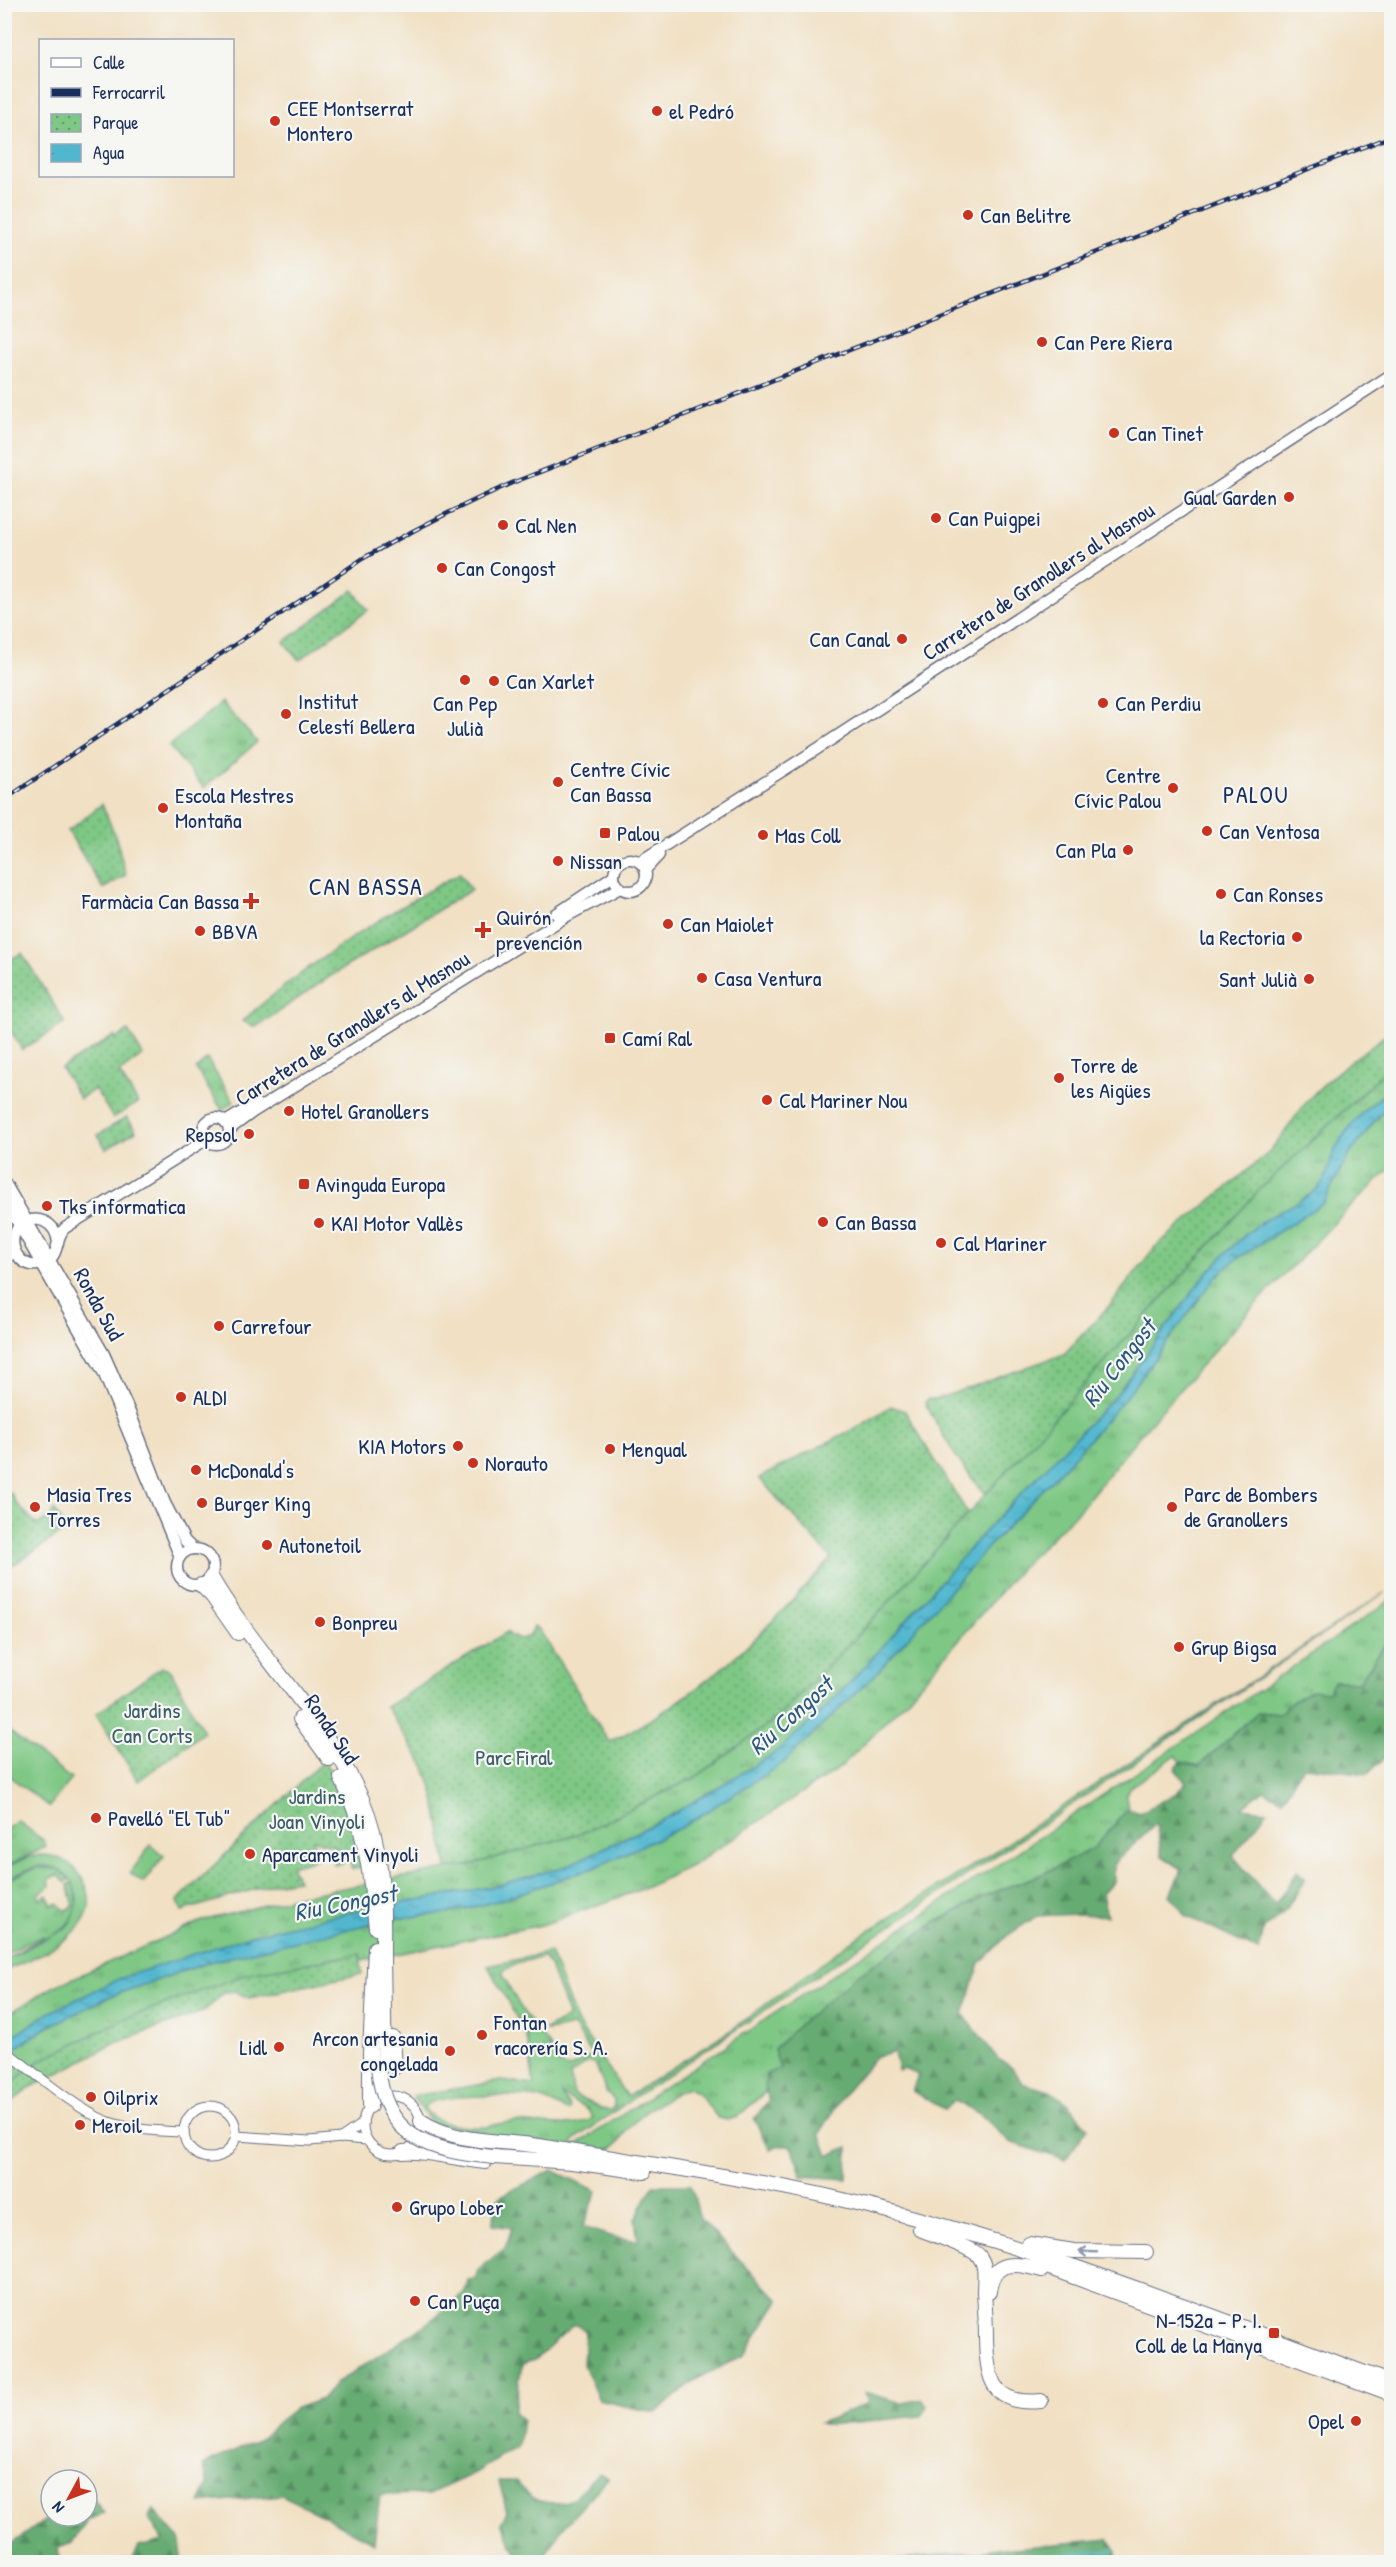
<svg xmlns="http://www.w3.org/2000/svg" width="1396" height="2567" font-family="'Patrick Hand',sans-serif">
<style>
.grass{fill:url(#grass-tufts);stroke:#4c7b71;stroke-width:1.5;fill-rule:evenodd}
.forest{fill:url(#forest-firs);stroke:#406e68;stroke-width:1.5}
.park{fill:url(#park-dots);stroke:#4c7b71;stroke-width:1.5}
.pitch{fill:#7ec784;stroke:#4c7b71;stroke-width:1.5}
.water{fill:url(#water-ripples);stroke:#367396;stroke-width:1.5}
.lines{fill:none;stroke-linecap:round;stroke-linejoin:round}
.stream{stroke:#51b7cf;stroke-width:2}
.minor-casing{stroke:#666d81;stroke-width:11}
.major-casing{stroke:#666d81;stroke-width:13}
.highway-casing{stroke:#666d81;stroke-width:16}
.minor{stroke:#fff;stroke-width:9}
.major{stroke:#fff;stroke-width:10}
.highway{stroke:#fff;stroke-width:14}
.rail-casing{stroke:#1b2f5e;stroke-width:4.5}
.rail{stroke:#f6f6f2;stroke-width:2;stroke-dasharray:7;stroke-linecap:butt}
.highway-bridge-casing{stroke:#666d81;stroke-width:16;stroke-linecap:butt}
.highway-bridge{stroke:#fff;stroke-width:14}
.oneway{stroke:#8d97ae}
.poi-dot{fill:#c8321e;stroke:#f6f6f2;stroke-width:2}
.labels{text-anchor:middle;stroke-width:4.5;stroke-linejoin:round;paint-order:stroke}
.poi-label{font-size:22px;fill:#1b2f5e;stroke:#f6f6f2;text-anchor:start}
.street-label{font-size:22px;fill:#1b2f5e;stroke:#f6f6f2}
.park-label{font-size:22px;fill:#395d69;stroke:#f6f6f2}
.neighbourhood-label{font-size:24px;letter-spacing:1.5px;fill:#1b2f5e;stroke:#f6f6f2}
.water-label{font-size:24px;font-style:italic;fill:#2b5880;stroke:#f6f6f2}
</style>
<defs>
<pattern id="grass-tufts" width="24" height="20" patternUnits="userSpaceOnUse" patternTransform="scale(1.5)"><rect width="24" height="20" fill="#7ec784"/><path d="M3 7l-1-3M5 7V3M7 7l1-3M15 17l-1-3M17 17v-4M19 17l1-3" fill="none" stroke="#66a26f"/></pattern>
<pattern id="forest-firs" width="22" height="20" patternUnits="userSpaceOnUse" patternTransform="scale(1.5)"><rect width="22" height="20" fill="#66ac72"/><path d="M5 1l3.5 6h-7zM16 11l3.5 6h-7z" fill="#538c61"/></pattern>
<pattern id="park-dots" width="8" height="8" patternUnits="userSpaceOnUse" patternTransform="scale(1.5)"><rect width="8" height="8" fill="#7ec784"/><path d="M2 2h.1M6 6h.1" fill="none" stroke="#66a26f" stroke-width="1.8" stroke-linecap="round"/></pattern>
<pattern id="water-ripples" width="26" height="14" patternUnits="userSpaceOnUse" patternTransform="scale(1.5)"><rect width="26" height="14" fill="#51b7cf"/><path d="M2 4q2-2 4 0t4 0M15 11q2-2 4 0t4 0" fill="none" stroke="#4295ab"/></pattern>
</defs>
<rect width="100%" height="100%" fill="#f6f6f2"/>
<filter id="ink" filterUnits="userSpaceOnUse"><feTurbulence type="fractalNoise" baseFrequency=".0167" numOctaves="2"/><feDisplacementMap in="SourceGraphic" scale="12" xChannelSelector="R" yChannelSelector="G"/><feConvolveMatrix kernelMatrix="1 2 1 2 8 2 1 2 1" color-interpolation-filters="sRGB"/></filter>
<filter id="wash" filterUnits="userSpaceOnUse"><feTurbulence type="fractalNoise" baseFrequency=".008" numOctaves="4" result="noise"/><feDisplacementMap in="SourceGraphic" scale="24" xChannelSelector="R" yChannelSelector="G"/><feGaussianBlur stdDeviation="1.35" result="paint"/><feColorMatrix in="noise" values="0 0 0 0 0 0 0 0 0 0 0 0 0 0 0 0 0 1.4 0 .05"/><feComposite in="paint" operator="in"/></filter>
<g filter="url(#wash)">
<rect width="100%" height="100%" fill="#f1e0c3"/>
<g class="grass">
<polygon points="221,702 257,742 204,788 169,746"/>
<polygon points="207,1059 234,1102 222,1110 196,1069"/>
<path d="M1391,1066V1090C1365,1106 1347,1127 1333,1155C1328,1166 1328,1178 1318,1188C1303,1202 1280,1211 1263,1222C1240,1236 1220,1259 1202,1279L1116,1395L987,1529L861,1671L816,1717L772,1755L668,1817L567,1866L495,1886L326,1917L252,1935L215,1948L5,2041V2016L53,1987L202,1921L299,1896L470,1865L584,1832L697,1776L778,1717L878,1614L1261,1188Z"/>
<polygon points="1391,1104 1391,1168 1346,1211 1252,1308 1139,1436 1081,1508 1020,1569 905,1702 841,1767 691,1866 645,1888 542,1925 361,1961 360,1954 249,1973 41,2060 5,2088 5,2055 48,2027 111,1996 215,1960 391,1919 449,1913 497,1901 596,1867 682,1827 783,1763 874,1676 990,1545 1080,1450 1125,1398 1215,1278 1235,1260 1323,1203 1347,1158 1380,1114"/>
<path d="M1384,1593L1082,1798L629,2101L572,2142L575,2146L1172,1749L1391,1600V1636L1359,1682L1334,1681L1328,1692L1292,1701L1279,1714L1258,1712L1199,1766L1181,1762L1176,1755L1129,1788L1126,1795L1128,1809L1094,1848L1045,1873L989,1894L935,1923L856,1976L780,2068L764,2093L737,2117L727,2120L718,2118L697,2092L688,2088C674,2092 646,2110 636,2120C620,2135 624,2148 598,2152L432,2124L412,2096L501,2081L534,2085L527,2037L488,1966L550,1952L577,2022L627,2097L731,2030L849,1943L985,1858ZM543,1957L550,1966L569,2017L545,2030L549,2031L573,2026L591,2053V2056L569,2068C552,2066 555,2050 546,2041C528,2023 514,1997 503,1974V1971L517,1963ZM588,2062L595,2064L606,2091L614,2100V2106L611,2110L601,2109L574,2095L570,2075ZM562,2095L588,2110L593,2118C576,2131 532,2122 510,2122C501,2122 492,2127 483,2127C465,2128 433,2125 424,2107C433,2093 519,2095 538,2098C549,2100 558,2108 568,2111L570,2108Z"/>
<polygon points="18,1821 44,1841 46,1847 5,1867 5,1830"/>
<path d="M37,1867L57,1869L70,1879L65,1882L58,1875L49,1879L50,1886L38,1895L40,1899L47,1895L52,1905L57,1903L65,1910L74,1906L68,1885L73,1883C94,1928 35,1944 5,1959L44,1937L43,1936L5,1954V1881Z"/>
</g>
<g class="forest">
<polygon points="1391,1636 1391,1751 1368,1774 1303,1766 1282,1800 1264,1790 1242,1808 1267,1811 1233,1856 1275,1905 1297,1871 1306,1879 1283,1913 1264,1928 1259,1951 1186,1916 1170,1895 1182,1869 1162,1856 1156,1824 1114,1863 1114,1881 1102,1894 1107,1916 1078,1914 1037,1916 1007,1936 980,1963 963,2014 998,2059 1009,2065 1024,2084 1050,2091 1069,2104 1088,2128 1065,2160 1010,2142 980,2114 955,2101 944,2109 912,2091 918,2075 904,2068 898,2071 894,2052 876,2056 844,2094 820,2133 828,2156 848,2147 847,2179 802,2176 791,2146 779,2146 770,2150 754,2119 769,2100 765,2091 766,2074 780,2068 774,2049 802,2022 856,1976 935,1923 989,1894 1045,1873 1094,1848 1128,1809 1140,1813 1175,1794 1186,1783 1175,1769 1181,1762 1199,1766 1258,1712 1279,1714 1292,1701 1312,1690 1328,1692 1334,1681 1359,1682"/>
<polygon points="552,2170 597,2191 583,2227 613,2237 638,2241 635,2219 653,2185 691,2185 700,2219 779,2300 744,2355 695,2380 656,2413 599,2400 583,2365 585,2330 574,2324 534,2360 522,2364 514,2412 522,2420 518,2446 475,2473 429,2494 380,2495 374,2543 282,2495 200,2503 208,2485 203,2465 262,2438 279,2421 296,2408 322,2399 336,2383 414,2333 457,2300 465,2291 468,2280 475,2279 481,2267 505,2248 512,2228 492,2225 499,2197"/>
<polygon points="864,2392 902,2403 922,2399 927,2405 922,2416 826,2425 820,2423 868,2403"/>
<path d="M599,2473L608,2478L560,2531L540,2562H521L501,2523L507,2512L499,2481H516C521,2486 526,2495 533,2498C546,2505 568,2505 578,2494C586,2486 590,2480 599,2473Z"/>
<polygon points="89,2493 104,2513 88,2520 72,2542 58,2547 60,2562 5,2562 5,2549 51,2516 87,2516 87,2496"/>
<polygon points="153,2509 179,2538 183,2562 112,2562 133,2558 139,2547 164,2541 148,2517"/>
<polygon points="1109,2539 1116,2550 1116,2556 1106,2562 870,2562"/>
</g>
<g class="park">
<polygon points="353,590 368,610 299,660 284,642"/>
<polygon points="102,804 116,838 126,875 103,889 68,831"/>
<path d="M460,873L471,890L334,974L256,1027L242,1021C309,962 382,916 460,873Z"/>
<polygon points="22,953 65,1023 22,1050 5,1021 4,963"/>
<polygon points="128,1031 143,1055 119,1073 138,1103 113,1118 95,1089 80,1099 61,1068 114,1036 116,1039"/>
<path d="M1391,1031V1066L1261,1188L986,1494C960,1468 943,1435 925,1403L928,1399H937L1064,1354L1110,1305L1155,1247L1267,1154C1283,1137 1294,1117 1309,1099C1333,1073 1363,1052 1391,1031Z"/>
<polygon points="127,1117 136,1131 106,1149 98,1135"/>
<path d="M891,1406L905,1411L968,1514L878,1614L778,1717L697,1776L584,1832L470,1865L447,1869L435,1798L425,1767L386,1707L507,1632L511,1636L520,1639L530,1636L534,1627L539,1629L609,1742C698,1700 767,1631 831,1558L759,1478L865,1423Z"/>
<polygon points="11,1493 17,1504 37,1525 50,1518 54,1510 66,1530 7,1569 4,1566 4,1497"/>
<polygon points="161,1667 168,1668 171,1671 204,1732 138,1781 96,1714"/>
<path d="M324,1760C346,1799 354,1823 364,1867L352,1869L349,1861L334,1865L336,1847L313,1839L316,1859L291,1866L298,1880L272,1884L182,1911L178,1901L181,1897Z"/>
<polygon points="360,1954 362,1974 249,1998 234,1991 224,1993 205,2011 116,2043 33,2086 5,2107 5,2088 41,2060 124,2019 249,1973"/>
</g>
<g class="pitch">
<polygon points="5,1728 71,1779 49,1807 5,1773"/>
<polygon points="151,1845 164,1856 143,1883 130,1873"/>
<path d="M40,1855C55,1855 70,1861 80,1875C116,1928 40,1954 5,1971V1959L63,1930C87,1910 79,1868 45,1866C30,1865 17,1875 5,1881V1868L25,1858Z"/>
</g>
<path class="water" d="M1391,1090V1104L1380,1114L1347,1158L1323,1203L1235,1260L1215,1278L1125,1398L1080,1450L990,1545L874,1676L783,1763L682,1827L596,1867L497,1901L449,1913L391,1919L209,1962L111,1996L48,2027L5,2055V2041L49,2013L118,1979L252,1935L326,1917L495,1886L567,1866L668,1817L772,1755L816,1717L861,1671L987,1529L1116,1395L1202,1279C1221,1258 1243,1234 1266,1219C1283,1209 1304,1201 1318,1188C1329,1177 1328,1163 1335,1150C1348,1125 1367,1105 1391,1090Z"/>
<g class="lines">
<polyline class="stream" points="968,2562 1116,2550"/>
</g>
</g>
<g filter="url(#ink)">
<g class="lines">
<g class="minor-casing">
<g id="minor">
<polyline points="4,1260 15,1253"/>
<path d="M4,2050C35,2072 73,2107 106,2121C130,2130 159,2131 184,2132"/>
<circle cx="392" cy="2125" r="29"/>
<circle cx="210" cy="2132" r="26"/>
<polyline points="236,2136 310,2141 341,2138 367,2140"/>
<polyline points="341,2138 363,2123"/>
</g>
</g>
<g class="major-casing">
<g id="major">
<circle cx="630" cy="875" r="16"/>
<polyline points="639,862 814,751 1392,374"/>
<polyline points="645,870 659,855"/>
<polyline points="556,914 613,876"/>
<circle cx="216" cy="1131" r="13"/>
<polyline points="227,1121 256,1103"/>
<polyline points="230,1129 253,1112 569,915 620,888"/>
<polyline points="4,1181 104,1354 131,1415 165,1503 185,1541 193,1549"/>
<polyline points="4,1199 103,1372 180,1557"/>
<path d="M58,1243C56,1222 37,1213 20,1225C2,1244 23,1277 48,1261C60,1253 55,1237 65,1228L204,1141"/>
<circle cx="195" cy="1567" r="18"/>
</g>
</g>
<g class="highway-casing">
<g id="highway">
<path d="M211,1577C255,1653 325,1718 362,1799C382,1844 384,1897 383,1946C383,1985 385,2025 384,2064"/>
<polyline points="201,1585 212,1596 238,1633"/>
<polyline points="300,1719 329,1759"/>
<path d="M341,1778C366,1829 370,1872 376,1928"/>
<polyline points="393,2038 395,2067"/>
<polyline points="370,2106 370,2053 375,1948"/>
<path d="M421,2121C456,2144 500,2140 539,2146C639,2163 739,2176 839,2199C1028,2242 1210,2316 1392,2383"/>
<path d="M403,2152C426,2150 460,2160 485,2162"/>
<polyline points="494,2157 572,2162 644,2172"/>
<path d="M920,2229C933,2235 972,2247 979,2256C987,2266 984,2279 984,2292C985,2307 986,2322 986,2338C987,2379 992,2406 1041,2401"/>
<polyline points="1029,2244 1074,2251 1146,2252"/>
<polyline points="1036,2263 1392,2394"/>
<path d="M989,2292C992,2258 1018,2263 1042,2270"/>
</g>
</g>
<use href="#minor" class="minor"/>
<use href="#major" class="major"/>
<use href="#highway" class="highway"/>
<g class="rail-casing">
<path id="rail" d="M4,800L362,559C411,531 460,506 512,483L1392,136"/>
</g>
<use href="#rail" class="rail"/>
<g class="highway-bridge-casing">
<path id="highway-bridge" d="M378,2066C384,2139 430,2151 494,2157"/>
</g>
<use href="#highway-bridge" class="highway-bridge"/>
</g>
<defs><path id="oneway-shaft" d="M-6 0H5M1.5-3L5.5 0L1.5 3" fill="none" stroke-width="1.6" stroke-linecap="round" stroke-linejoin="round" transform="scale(1.5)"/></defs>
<use class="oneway" href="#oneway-shaft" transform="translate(1088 2252) rotate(-178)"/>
</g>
<g class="poi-dot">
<circle cx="657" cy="111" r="6"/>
<circle cx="275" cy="121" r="6"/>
<circle cx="968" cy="215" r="6"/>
<circle cx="1042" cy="342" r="6"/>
<circle cx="1114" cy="433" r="6"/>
<circle cx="1289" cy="497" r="6"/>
<circle cx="936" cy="518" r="6"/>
<circle cx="503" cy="525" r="6"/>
<circle cx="442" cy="568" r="6"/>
<circle cx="902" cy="639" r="6"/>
<circle cx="465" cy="680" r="6"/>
<circle cx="494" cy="681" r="6"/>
<circle cx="1103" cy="703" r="6"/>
<circle cx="286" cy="714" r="6"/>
<circle cx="558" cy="782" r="6"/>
<circle cx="1173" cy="788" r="6"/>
<circle cx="163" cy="808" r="6"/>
<circle cx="1207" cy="831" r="6"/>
<rect x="599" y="827" width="12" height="12" rx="3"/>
<circle cx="763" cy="835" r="6"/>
<circle cx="1128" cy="850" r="6"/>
<circle cx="558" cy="861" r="6"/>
<circle cx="1221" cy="894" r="6"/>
<path d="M248 892h6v6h6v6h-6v6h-6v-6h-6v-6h6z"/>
<circle cx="668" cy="924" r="6"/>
<path d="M480 921h6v6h6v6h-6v6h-6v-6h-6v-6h6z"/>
<circle cx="200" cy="931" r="6"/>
<circle cx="1297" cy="937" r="6"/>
<circle cx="702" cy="978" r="6"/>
<circle cx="1309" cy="979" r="6"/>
<rect x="604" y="1032" width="12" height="12" rx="3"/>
<circle cx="1059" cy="1078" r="6"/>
<circle cx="767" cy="1100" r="6"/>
<circle cx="289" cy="1111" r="6"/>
<circle cx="249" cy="1134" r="6"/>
<rect x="298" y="1178" width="12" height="12" rx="3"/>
<circle cx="47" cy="1206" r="6"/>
<circle cx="823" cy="1222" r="6"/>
<circle cx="319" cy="1223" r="6"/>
<circle cx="941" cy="1243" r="6"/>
<circle cx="219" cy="1326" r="6"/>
<circle cx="181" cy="1397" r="6"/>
<circle cx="458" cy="1446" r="6"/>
<circle cx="610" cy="1449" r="6"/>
<circle cx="473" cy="1463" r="6"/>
<circle cx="196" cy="1470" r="6"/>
<circle cx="202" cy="1503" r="6"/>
<circle cx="35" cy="1507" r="6"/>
<circle cx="1172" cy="1507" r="6"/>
<circle cx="267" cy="1545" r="6"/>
<circle cx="320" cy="1622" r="6"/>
<circle cx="1179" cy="1647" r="6"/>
<circle cx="96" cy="1818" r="6"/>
<circle cx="250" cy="1854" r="6"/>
<circle cx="482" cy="2035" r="6"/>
<circle cx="279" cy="2047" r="6"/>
<circle cx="450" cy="2051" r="6"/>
<circle cx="91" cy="2097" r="6"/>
<circle cx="80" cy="2125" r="6"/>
<circle cx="397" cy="2207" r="6"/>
<circle cx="415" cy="2301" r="6"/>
<rect x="1268" y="2327" width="12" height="12" rx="3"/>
<circle cx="1356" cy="2421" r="6"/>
</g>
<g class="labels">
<g class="poi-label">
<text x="287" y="116">CEE Montserrat<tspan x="287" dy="25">Montero</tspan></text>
<text x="669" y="119">el Pedró</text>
<text x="980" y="223">Can Belitre</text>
<text x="1054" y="350">Can Pere Riera</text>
<text x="1126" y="441">Can Tinet</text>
<text x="1277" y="505" text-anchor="end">Gual Garden</text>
<text x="948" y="526">Can Puigpei</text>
<text x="515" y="533">Cal Nen</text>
<text x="454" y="576">Can Congost</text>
<text x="890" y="647" text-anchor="end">Can Canal</text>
<text x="506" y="689">Can Xarlet</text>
<text x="298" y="709">Institut<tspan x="298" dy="25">Celestí Bellera</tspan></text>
<text x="465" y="711" text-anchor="middle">Can Pep<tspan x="465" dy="25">Julià</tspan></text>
<text x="1115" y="711">Can Perdiu</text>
<text x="570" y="777">Centre Cívic<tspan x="570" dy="25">Can Bassa</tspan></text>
<text x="1161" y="783" text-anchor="end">Centre<tspan x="1161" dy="25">Cívic Palou</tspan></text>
<text x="175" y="803">Escola Mestres<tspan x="175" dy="25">Montaña</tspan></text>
<text x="1219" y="839">Can Ventosa</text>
<text x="617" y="841">Palou</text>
<text x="775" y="843">Mas Coll</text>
<text x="1116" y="858" text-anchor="end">Can Pla</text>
<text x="570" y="869">Nissan</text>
<text x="1233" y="902">Can Ronses</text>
<text x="239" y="909" text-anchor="end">Farmàcia Can Bassa</text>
<text x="496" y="925">Quirón<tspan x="496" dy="25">prevención</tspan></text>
<text x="680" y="932">Can Maiolet</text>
<text x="212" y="939">BBVA</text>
<text x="1285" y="945" text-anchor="end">la Rectoria</text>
<text x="714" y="986">Casa Ventura</text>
<text x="1297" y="987" text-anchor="end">Sant Julià</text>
<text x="622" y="1046">Camí Ral</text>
<text x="1071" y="1073">Torre de<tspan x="1071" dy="25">les Aigües</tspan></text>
<text x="779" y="1108">Cal Mariner Nou</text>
<text x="301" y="1119">Hotel Granollers</text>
<text x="237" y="1142" text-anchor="end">Repsol</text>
<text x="316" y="1192">Avinguda Europa</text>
<text x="59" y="1214">Tks informatica</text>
<text x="835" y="1230">Can Bassa</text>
<text x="331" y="1231">KAI Motor Vallès</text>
<text x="953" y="1251">Cal Mariner</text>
<text x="231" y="1334">Carrefour</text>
<text x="193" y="1405">ALDI</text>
<text x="446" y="1454" text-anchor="end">KIA Motors</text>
<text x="622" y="1457">Mengual</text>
<text x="485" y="1471">Norauto</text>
<text x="208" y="1478">McDonald's</text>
<text x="47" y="1502">Masia Tres<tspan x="47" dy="25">Torres</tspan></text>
<text x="1184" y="1502">Parc de Bombers<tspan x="1184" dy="25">de Granollers</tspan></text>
<text x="214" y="1511">Burger King</text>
<text x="279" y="1553">Autonetoil</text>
<text x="332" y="1630">Bonpreu</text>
<text x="1191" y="1655">Grup Bigsa</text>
<text x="108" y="1826">Pavelló "El Tub"</text>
<text x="262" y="1862">Aparcament Vinyoli</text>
<text x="494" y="2030">Fontan<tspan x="494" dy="25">racorería S. A.</tspan></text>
<text x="438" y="2046" text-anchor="end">Arcon artesania<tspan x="438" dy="25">congelada</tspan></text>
<text x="267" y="2055" text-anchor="end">Lidl</text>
<text x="103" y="2105">Oilprix</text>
<text x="92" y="2133">Meroil</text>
<text x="409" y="2215">Grupo Lober</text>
<text x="427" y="2309">Can Puça</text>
<text x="1262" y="2328" text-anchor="end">N-152a - P. I.<tspan x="1262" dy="25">Coll de la Manya</tspan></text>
<text x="1344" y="2429" text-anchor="end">Opel</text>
</g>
<g class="street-label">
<text transform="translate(1038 581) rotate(-33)" y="8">Carretera de Granollers al Masnou</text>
<text transform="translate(352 1028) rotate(-32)" y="8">Carretera de Granollers al Masnou</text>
<text transform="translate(99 1304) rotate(61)" y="8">Ronda Sud</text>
<text transform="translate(332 1729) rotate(56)" y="8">Ronda Sud</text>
</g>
<g class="park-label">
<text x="152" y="1718">Jardins<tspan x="152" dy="25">Can Corts</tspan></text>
<text x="514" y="1765">Parc Firal</text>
<text x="317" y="1804">Jardins<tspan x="317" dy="25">Joan Vinyoli</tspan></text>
</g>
<g class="neighbourhood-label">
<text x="1256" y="803">PALOU</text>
<text x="366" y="895">CAN BASSA</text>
</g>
<g class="water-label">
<text transform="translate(1119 1363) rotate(-52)" y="8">Riu Congost</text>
<text transform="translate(791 1716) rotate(-42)" y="8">Riu Congost</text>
<text transform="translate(345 1903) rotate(-11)" y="8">Riu Congost</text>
</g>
</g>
<rect width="1396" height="2567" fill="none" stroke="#f6f6f2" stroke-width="24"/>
<rect x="39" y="39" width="195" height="138" fill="#f6f6f2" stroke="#9ea6b7" stroke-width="1.5"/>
<rect x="51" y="58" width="30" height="9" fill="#ffffff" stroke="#9ea6b7" stroke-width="1.5"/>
<text x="93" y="69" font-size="18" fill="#1b2f5e">Calle</text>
<rect x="51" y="88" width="30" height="9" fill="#1b2f5e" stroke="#9ea6b7" stroke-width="1.5"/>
<text x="93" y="99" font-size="18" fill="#1b2f5e">Ferrocarril</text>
<rect x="51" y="114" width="30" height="18" fill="url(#park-dots)" stroke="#9ea6b7" stroke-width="1.5"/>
<text x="93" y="129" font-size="18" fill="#1b2f5e">Parque</text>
<rect x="51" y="144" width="30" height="18" fill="url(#water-ripples)" stroke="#9ea6b7" stroke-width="1.5"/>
<text x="93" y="159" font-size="18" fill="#1b2f5e">Agua</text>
<g transform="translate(69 2498) rotate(229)"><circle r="28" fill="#f6f6f2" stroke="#9ea6b7" stroke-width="1.5"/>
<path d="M0-4.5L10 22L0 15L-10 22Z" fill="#c8321e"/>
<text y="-9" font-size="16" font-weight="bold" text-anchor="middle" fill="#1b2f5e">N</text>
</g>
</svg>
